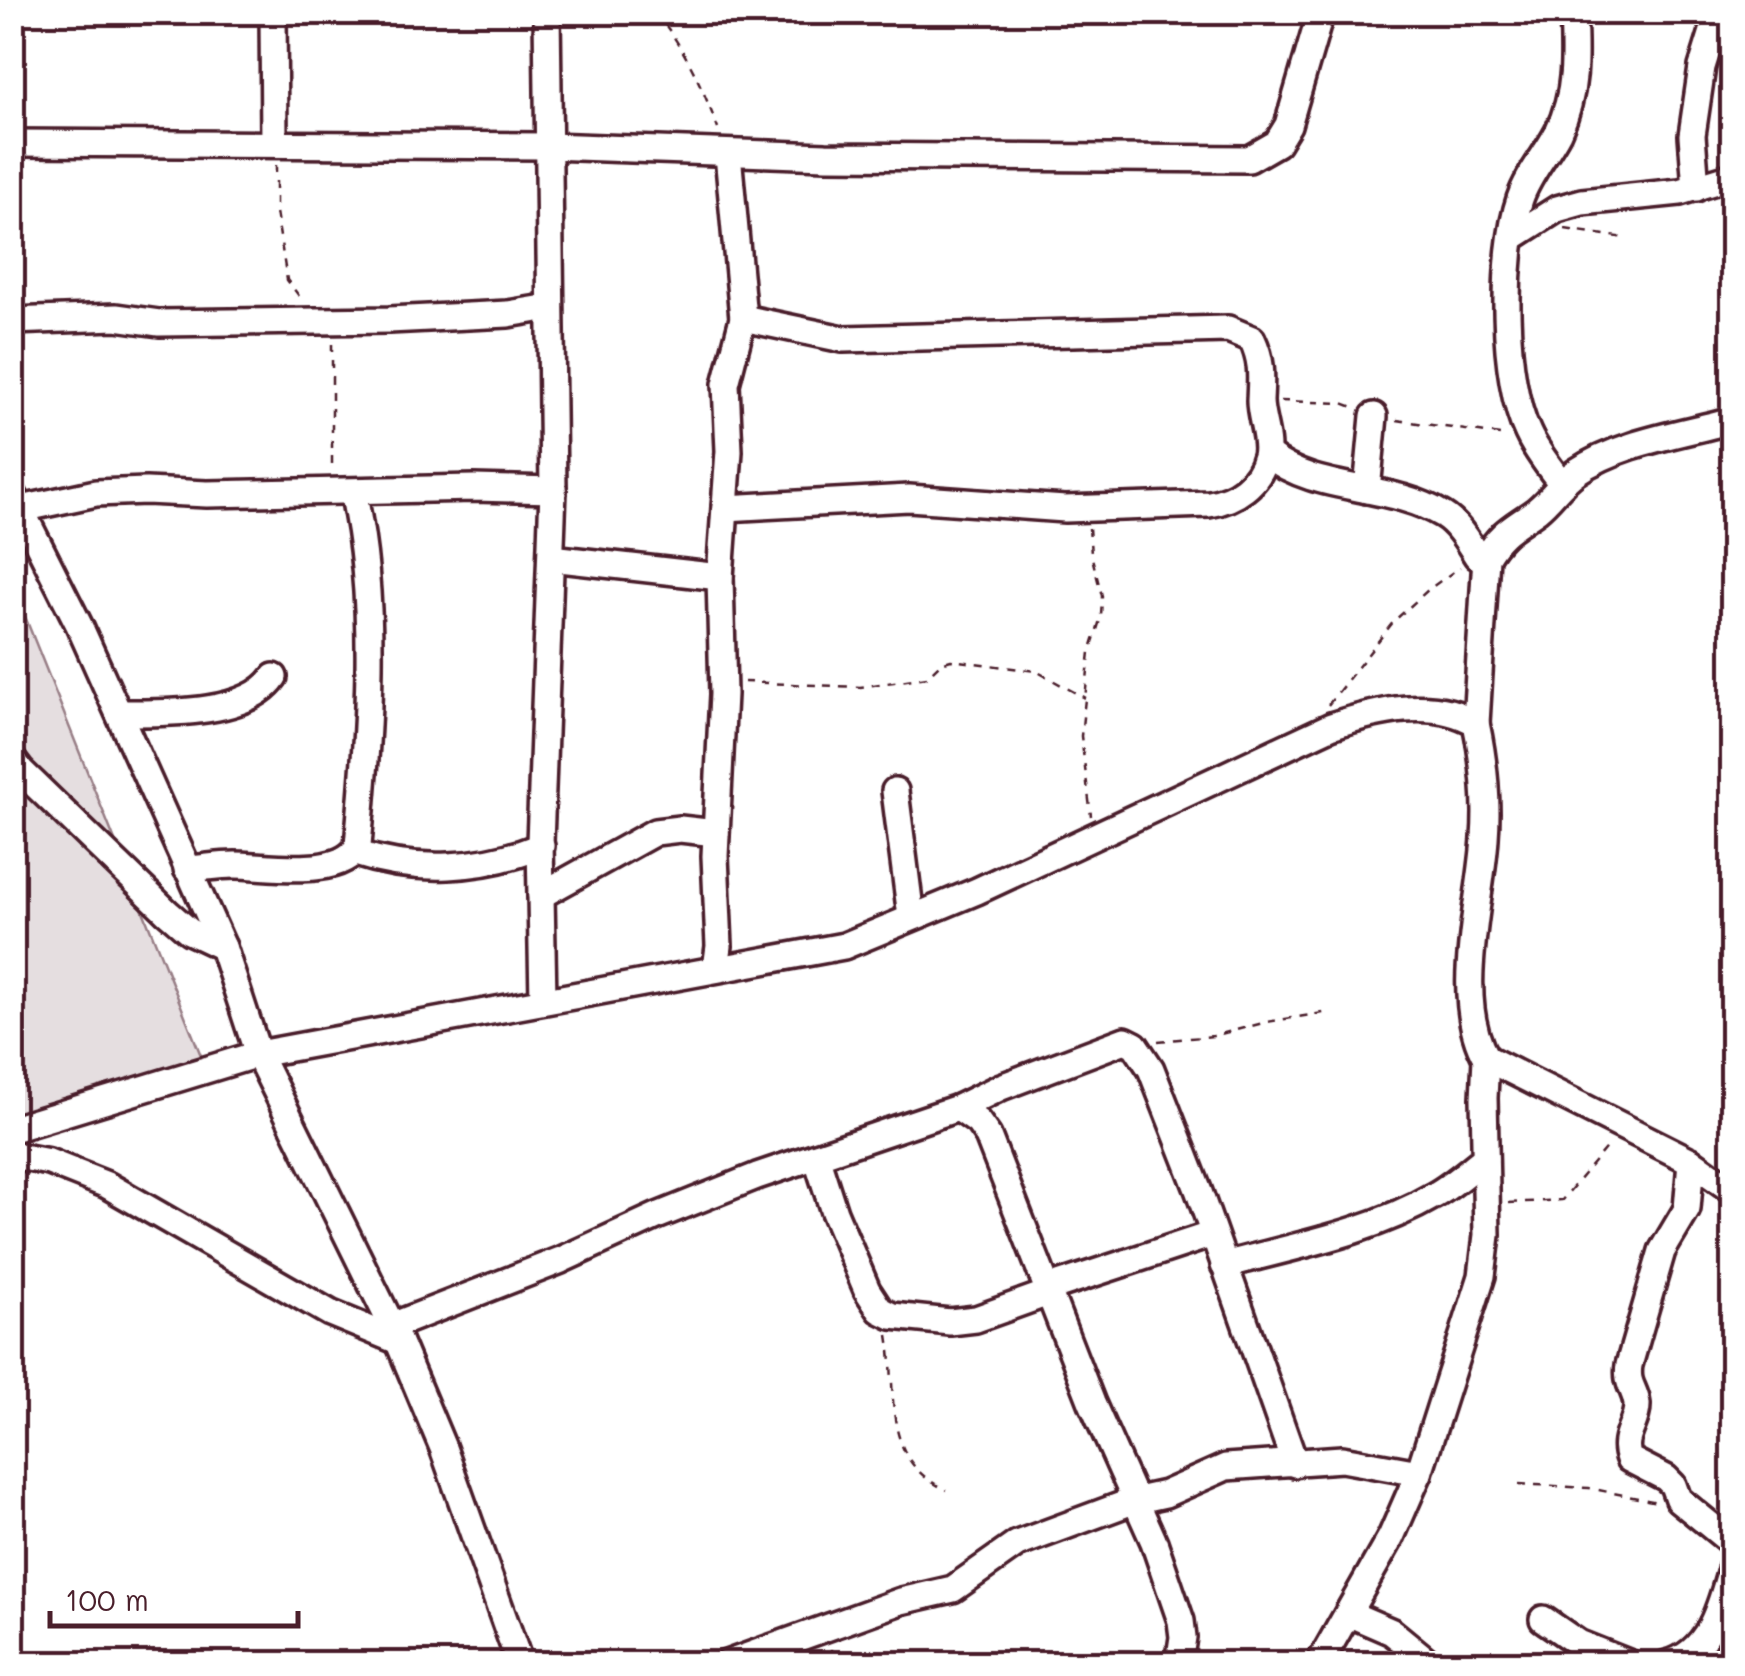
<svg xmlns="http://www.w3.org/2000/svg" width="1745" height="1676" font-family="Mali,sans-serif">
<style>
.green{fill:#e5dee0;stroke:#987e86;stroke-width:2.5}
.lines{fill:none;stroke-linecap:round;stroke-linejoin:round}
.minor-casing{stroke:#4a1f2b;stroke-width:32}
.path{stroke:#4a1f2b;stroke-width:2.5;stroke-dasharray:8 8;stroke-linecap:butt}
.minor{stroke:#fff;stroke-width:25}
</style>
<rect width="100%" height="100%" fill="#fff"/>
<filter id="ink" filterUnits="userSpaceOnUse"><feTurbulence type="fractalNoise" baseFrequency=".01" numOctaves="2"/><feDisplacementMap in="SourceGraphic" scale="20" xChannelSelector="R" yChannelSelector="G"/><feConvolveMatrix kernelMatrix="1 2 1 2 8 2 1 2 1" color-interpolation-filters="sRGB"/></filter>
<g filter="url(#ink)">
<polygon class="green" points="12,584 202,1058 12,1122"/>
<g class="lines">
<g class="minor-casing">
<g id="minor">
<polyline points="273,12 274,143"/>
<polyline points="12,143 549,146 826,156 1249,159 1277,143 1288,125 1321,12"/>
<polyline points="1696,188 1692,135 1702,67 1719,12"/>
<polyline points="1513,237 1557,209 1582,202 1680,192 1732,176"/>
<polyline points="12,321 116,317 159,323 389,320 508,314 550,307"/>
<path d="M1267,454C1315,494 1390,482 1443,515C1458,524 1468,542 1477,556"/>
<path d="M1562,484C1550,468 1536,451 1528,433C1502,380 1501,254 1520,199C1528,175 1546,155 1558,132C1577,93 1575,55 1573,12"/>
<polyline points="1367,490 1374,416"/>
<polyline points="12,492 79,625 223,947 258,1054 392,1326 443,1448 520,1664"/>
<path d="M725,508L909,498L1065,509L1209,504C1235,500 1259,484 1266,456C1270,440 1260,418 1260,401C1261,377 1263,362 1252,339L1228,329L843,339L743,318"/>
<polyline points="21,509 96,493 146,491 207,494 474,488 553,490"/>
<polyline points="551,558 720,577"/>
<path d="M119,713C162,713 247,716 274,677"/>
<path d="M1476,723L1486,557C1502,530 1514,527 1537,510C1552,498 1561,482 1576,472C1620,442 1682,434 1732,420"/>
<polyline points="12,759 21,771 167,912 189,931 223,947"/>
<polyline points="895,791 911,917"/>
<path d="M355,853C415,873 482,870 541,846"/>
<path d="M187,869C203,868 219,865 235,865C267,865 340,879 358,846C368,730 379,607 353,492"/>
<polyline points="541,895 655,832 680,829 716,833"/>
<polyline points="716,969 719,946 715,856 723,694 720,577 729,451 726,384 743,318 728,154"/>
<polyline points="543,1000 540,843 553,490 547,12"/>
<polyline points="958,1108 978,1122 988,1136 1092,1403 1154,1542 1181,1621 1183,1637 1179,1664"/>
<path d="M12,1129L258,1054L844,946L977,891L1331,726C1376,711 1433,697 1476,723C1484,761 1488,800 1485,838C1481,903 1452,999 1486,1058L1691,1161L1732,1190"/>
<polyline points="12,1155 49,1162 107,1185 330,1313 398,1341"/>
<polyline points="816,1156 834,1212 867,1290 880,1310 892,1316 950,1322 976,1319 1051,1292"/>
<path d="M1691,1161L1687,1209L1662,1251L1629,1365C1626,1385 1635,1388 1637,1404C1638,1424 1620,1437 1629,1459L1666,1478L1673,1485L1678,1499L1732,1543"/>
<path d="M1224,1265C1295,1246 1370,1233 1435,1195C1453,1185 1469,1170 1485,1158"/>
<polyline points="1049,1288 1213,1234"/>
<polyline points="392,1326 561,1260 657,1216 757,1176 958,1108 1001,1087 1125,1040 1135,1045 1151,1069 1199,1192 1295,1464"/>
<polyline points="1348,1613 1392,1632 1431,1664"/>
<polyline points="1543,1619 1578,1643 1631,1664"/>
<polyline points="726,1664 901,1601 953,1589 1017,1544 1133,1501 1165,1494 1226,1467 1342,1459 1419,1473"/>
<polyline points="1319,1664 1391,1537 1419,1473 1482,1276 1487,1235 1484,1098 1486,1058"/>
<path d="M1667,1664C1711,1652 1721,1604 1732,1566"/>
</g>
</g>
<g class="path">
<path d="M655,12C684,46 703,88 718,129"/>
<polyline points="276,165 276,212 287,280 302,300"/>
<polyline points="1565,229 1625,238"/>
<polyline points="332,344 332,471"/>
<polyline points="1280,401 1343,403 1356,408"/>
<polyline points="1397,420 1507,436"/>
<polyline points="1089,528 1091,554 1102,596 1101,617 1090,652 1081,736 1091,816"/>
<polyline points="744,682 860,687 927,677 941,663 951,660 1036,671 1085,698"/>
<polyline points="1328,705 1394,621 1429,589 1460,567"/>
<polyline points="1158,1041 1213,1036 1267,1022 1329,1012"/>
<polyline points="1509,1203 1562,1200 1609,1144"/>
<path d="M888,1335C898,1394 879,1460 947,1490"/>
<polyline points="1519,1484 1589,1488 1657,1502"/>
<polyline points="832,1649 833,1664"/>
</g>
<use href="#minor" class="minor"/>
</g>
</g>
<rect width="1745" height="1676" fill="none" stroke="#fff" stroke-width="50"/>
<rect x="25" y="25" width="1695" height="1626" fill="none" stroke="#4a1f2b" stroke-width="4" filter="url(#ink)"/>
<path d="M50 1611v15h248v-15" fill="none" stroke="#4a1f2b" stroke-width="5"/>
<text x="65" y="1611" font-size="30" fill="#4a1f2b" stroke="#ffffff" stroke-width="8" paint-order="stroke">100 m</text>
</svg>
